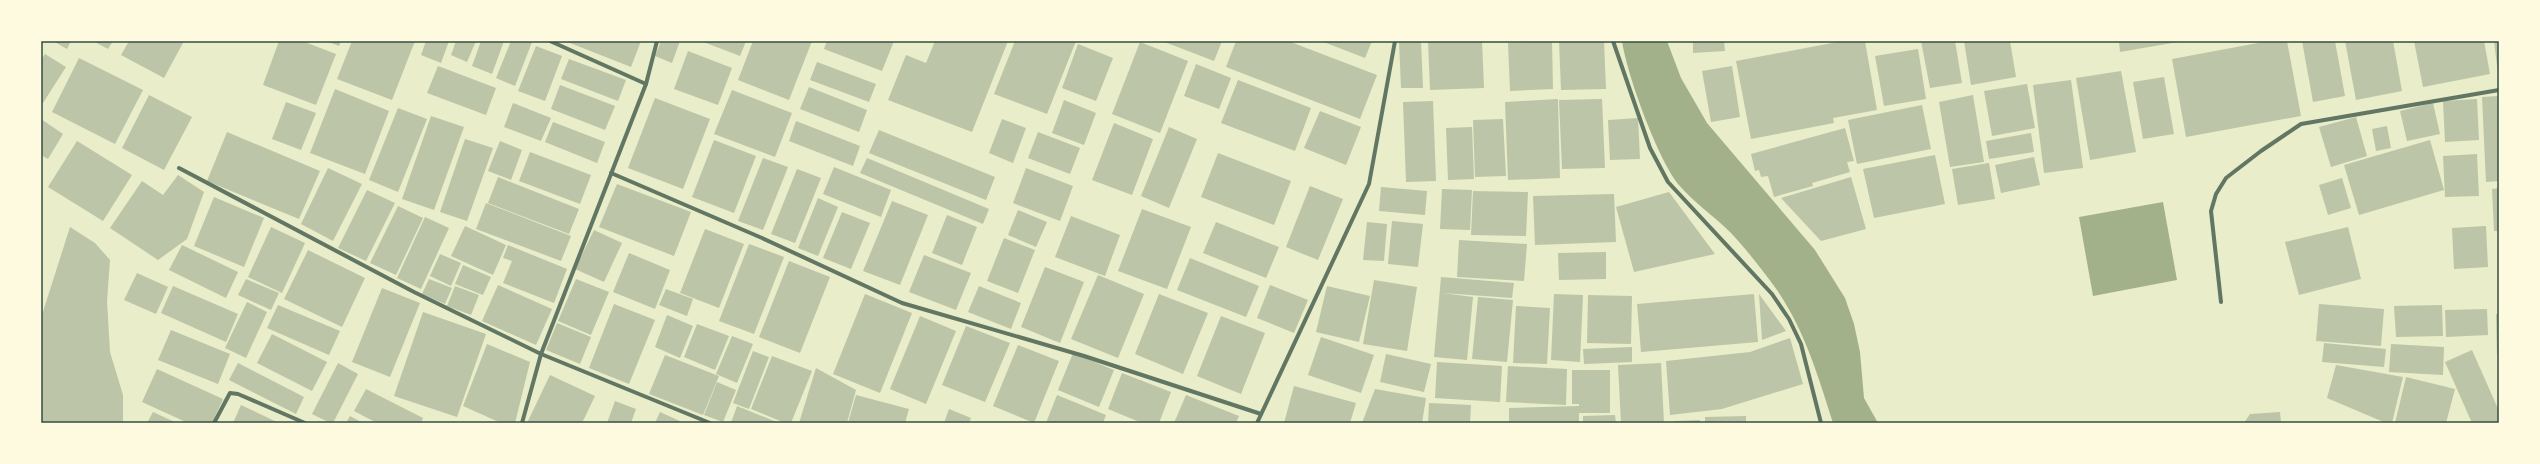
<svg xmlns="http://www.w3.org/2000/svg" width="2540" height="464" font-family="Poppins,sans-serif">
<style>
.water{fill:#a3b18a}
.building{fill:#bcc5a7}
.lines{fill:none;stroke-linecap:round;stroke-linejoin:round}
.minor{stroke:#617663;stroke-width:4}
.neatline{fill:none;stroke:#344e41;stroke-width:1.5}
</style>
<rect width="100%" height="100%" fill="#e9edc9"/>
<g class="water">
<path d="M1622,41H1667L1681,78L1707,123L1815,250L1845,298L1854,324L1860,352L1864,398L1878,423H1833C1818,376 1805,331 1777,290C1763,271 1747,250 1731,233C1714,216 1694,203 1678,184C1657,157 1627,75 1622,41Z"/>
<polygon points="2163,202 2177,280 2093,296 2079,217"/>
</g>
<g class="building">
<polygon points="53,41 71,41 67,49"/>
<polygon points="93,41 113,41 108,49"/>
<polygon points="129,41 184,41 164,78 121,55"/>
<polygon points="279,41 302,41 336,54 316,105 263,85"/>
<polygon points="326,41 341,41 339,46"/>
<polygon points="352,41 415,41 392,100 337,79"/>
<polygon points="426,41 449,41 441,63 421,55"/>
<polygon points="456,41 476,41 467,62 451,55"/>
<polygon points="481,41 504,41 492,74 472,66"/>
<polygon points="511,41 532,42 515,86 496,78"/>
<polygon points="565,41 641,41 631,67"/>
<polygon points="661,41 680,41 672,63 655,56"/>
<polygon points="701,41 746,41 740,56"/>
<polygon points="753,41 812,41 789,100 738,80"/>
<polygon points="827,41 894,41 882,71 824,49"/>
<polygon points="935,41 1008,41 972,132 888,100 906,55 926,63"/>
<polygon points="1015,41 1076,41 1047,114 994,94"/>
<polygon points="1162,41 1222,41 1214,61"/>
<polygon points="1236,41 1288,41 1377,75 1360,119 1226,67"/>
<polygon points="1321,41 1372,41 1365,58"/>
<polygon points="1399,41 1421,41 1423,88 1401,88"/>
<polygon points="1428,41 1482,41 1484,88 1430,90"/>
<polygon points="1552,41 1553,89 1510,91 1508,43"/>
<polygon points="1559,41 1604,41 1606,89 1561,90"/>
<polygon points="1693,41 1724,41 1725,51 1693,53"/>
<polygon points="1843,41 1865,41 1877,110 1833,118 1834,123 1751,139 1736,61"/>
<polygon points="1921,41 1955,41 1962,83 1930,88"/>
<polygon points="1964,41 2010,41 2016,77 1971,85"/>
<polygon points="2119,41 2178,41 2178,42 2120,52"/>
<polygon points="2269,41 2287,41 2301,116 2186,137 2172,59"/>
<polygon points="2302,41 2335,41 2345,96 2313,102"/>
<polygon points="2345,41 2393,41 2402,91 2356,100"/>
<polygon points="2414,41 2484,41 2490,74 2423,87"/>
<polygon points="2494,41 2499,41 2499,74 2498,74"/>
<polygon points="1140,42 1188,61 1160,133 1112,114"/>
<polygon points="1078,44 1113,58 1096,101 1062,88"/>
<polygon points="536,46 562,56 545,101 518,91"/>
<polygon points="1918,49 1926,99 1884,106 1875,56"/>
<polygon points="688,51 732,68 718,105 674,89"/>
<polygon points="45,54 66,67 41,106 41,60"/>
<polygon points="79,58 143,90 115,144 52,112"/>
<polygon points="569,59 626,80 618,101 561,79"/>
<polygon points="817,62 876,84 869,102 810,80"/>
<polygon points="1196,64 1231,78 1219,109 1184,96"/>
<polygon points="438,66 496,88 486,115 427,93"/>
<polygon points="1732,66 1740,117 1711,122 1702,71"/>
<polygon points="2121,71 2136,152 2090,160 2076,78"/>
<polygon points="2164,77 2174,134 2143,139 2133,82"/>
<polygon points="1238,80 1311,108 1295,151 1221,123"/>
<polygon points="2071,80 2083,168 2044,173 2033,85"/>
<polygon points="2027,84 2035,128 1992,136 1984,91"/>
<polygon points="560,85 615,106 605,130 551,109"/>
<polygon points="809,87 867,110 859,132 800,109"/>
<polygon points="335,89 389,111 365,174 310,153"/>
<polygon points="732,90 792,113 775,157 714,134"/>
<polygon points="149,95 192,117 164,170 122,148"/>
<polygon points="1973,95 1984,162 1950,167 1939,102"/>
<polygon points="2499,96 2499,181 2486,182 2482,97"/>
<polygon points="655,98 710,119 683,189 628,168"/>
<polygon points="1558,99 1560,178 1508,180 1505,102"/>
<polygon points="1602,99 1605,168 1562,169 1559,100"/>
<polygon points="2477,99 2479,140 2445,142 2443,101"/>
<polygon points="1064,100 1096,113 1084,145 1052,133"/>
<polygon points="1433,101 1436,181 1406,182 1403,102"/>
<polygon points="286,102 316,113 301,150 272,139"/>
<polygon points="513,103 551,118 541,141 504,127"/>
<polygon points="2433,103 2440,134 2407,141 2400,111"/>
<polygon points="1922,105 1931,149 1857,164 1848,120"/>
<polygon points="398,108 427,119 398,192 369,180"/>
<polygon points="1320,111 1361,127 1346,165 1304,148"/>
<polygon points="431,116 464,127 434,210 402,199"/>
<polygon points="2356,117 2367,156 2331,167 2319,127"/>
<polygon points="1638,118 1640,159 1610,160 1608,120"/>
<polygon points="41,119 63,134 48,159 41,155"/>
<polygon points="1002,119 1026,128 1013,163 989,153"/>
<polygon points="1503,119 1506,176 1475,177 1473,120"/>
<polygon points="796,121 860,146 853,166 789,141"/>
<polygon points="553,122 605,142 597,163 545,142"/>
<polygon points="1114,123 1153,139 1132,195 1092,180"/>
<polygon points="2387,126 2391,148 2376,151 2372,129"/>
<polygon points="1169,127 1197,139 1169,208 1141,196"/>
<polygon points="1472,127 1474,179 1448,180 1446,128"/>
<polygon points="1845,128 1854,161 1847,162 1850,172 1812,183 1813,186 1774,197 1768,176 1761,177 1759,170 1755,171 1751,154"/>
<polygon points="879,130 995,177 986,200 869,153"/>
<polygon points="227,132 320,171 299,219 207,181"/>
<polygon points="1038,132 1080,148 1070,174 1028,158"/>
<polygon points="2031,133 2034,152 1989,159 1986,141"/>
<polygon points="465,139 493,148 467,221 440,212"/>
<polygon points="714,140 756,156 734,213 692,197"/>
<polygon points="2430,140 2444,190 2359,215 2344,165"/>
<polygon points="77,141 132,175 103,221 48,187"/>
<polygon points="500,141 522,150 511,180 488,171"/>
<polygon points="530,152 591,175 580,204 519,181"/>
<polygon points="1218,153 1291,181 1274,225 1201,197"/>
<polygon points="2477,154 2479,196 2445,197 2443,156"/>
<polygon points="1935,155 1945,204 1874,218 1863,169"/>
<polygon points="2034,157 2040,185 2001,193 1995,165"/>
<polygon points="763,158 788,167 763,230 738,221"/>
<polygon points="867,158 989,209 983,224 860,173"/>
<polygon points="1989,163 1995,199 1958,205 1952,169"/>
<polygon points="834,167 891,190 881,217 823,194"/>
<polygon points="328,168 362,184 333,241 301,224"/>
<polygon points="1026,168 1073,186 1060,221 1013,203"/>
<polygon points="797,169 821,178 795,243 771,234"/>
<polygon points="178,175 204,192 187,239 158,260 110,228 142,181 163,195"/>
<polygon points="498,177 579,209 569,234 488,203"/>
<polygon points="1851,177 1866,229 1821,241 1781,198"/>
<polygon points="2342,178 2351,208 2328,215 2319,185"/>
<polygon points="617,184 691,212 674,256 599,227"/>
<polygon points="1310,186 1343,199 1318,260 1286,247"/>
<polygon points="1381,187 1427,191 1425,215 1379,211"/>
<polygon points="2499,188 2499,231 2494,231 2492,189"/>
<polygon points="1442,189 1472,190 1470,230 1440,229"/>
<polygon points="367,190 395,203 366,261 338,248"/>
<polygon points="1473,191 1528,192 1526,236 1471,235"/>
<polygon points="1669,192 1715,254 1634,272 1616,207"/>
<polygon points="1614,194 1616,242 1535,245 1533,196"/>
<polygon points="214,197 264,218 244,267 194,246"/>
<polygon points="818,198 838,207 818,256 798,248"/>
<polygon points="892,201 928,215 900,285 863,271"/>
<polygon points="486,203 571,236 561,261 476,229"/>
<polygon points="398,206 423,218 396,275 370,263"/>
<polygon points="1142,209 1191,227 1167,289 1118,271"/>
<polygon points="1018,210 1047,222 1036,247 1008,235"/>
<polygon points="842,212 870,223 851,269 823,258"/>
<polygon points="947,215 977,227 962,265 932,253"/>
<polygon points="1071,216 1120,235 1105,276 1055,257"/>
<polygon points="425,217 449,228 421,289 397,278"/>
<polygon points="1392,221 1423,224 1418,267 1388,264"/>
<polygon points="1216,222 1279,247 1266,278 1203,253"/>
<polygon points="1367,222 1387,224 1384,261 1363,260"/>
<polygon points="465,226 506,245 493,275 451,256"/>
<polygon points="2486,226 2488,267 2454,269 2452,228"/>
<polygon points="70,227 95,243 110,260 107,301 110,352 123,395 123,423 41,423 41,318"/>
<polygon points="271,227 305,243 282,293 248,277"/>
<polygon points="2348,227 2361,279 2299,295 2285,242"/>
<polygon points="705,229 744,244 719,308 680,293"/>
<polygon points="594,230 622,243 604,282 575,269"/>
<polygon points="1004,238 1035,250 1018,293 987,281"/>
<polygon points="1459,240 1527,244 1524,281 1457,277"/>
<polygon points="749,244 784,257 754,334 719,321"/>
<polygon points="182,245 238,272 226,298 169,270"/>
<polygon points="508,245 567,269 554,303 503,283 512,261 503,258"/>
<polygon points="308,250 365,278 342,327 284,299"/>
<polygon points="1606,252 1606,279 1559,280 1558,253"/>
<polygon points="629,253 670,270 655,309 613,292"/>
<polygon points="440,254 461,263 451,286 430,276"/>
<polygon points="924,255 971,273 956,310 909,292"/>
<polygon points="1190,258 1259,286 1246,317 1177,290"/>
<polygon points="789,261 830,277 800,353 759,337"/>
<polygon points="463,265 491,277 483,295 455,284"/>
<polygon points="1045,267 1084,282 1060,343 1021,327"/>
<polygon points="137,273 168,287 156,314 124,300"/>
<polygon points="1098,275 1144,294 1118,358 1071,339"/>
<polygon points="1441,277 1514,283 1512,298 1442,293 1473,297 1467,360 1434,357"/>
<polygon points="246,279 279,293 271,310 238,295"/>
<polygon points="429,279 452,288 445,304 422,294"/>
<polygon points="576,279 609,292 591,335 558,321"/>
<polygon points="1374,280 1417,287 1407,351 1363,344"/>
<polygon points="498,285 552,309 536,345 482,321"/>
<polygon points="1270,285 1308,300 1294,333 1257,318"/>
<polygon points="173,286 238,314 226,342 161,313"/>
<polygon points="455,286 479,295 471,315 447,306"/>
<polygon points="979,286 1021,303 1011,329 968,312"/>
<polygon points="1327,286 1370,296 1359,342 1316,332"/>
<polygon points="382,288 420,303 390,377 352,362"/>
<polygon points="666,289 693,299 687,316 659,305"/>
<polygon points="865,294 912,313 880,393 833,374"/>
<polygon points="1159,294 1208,313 1183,374 1135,354"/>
<polygon points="1554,294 1583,295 1580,362 1551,360"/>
<polygon points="1754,294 1758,342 1641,352 1637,304"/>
<polygon points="1759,294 1786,331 1762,340"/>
<polygon points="1588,295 1632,296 1631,344 1587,343"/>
<polygon points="1478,297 1513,300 1507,362 1472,359"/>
<polygon points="247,302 267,312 246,358 225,348"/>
<polygon points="614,304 655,320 629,384 589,368"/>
<polygon points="2319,304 2384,309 2381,346 2316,341"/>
<polygon points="278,305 340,331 329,355 267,328"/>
<polygon points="2442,305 2443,336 2396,337 2394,306"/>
<polygon points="1516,306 1550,308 1547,364 1513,363"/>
<polygon points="2487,309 2488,335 2446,337 2445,310"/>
<polygon points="423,312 486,334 457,417 394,396"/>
<polygon points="2496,314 2499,314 2499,355 2497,355"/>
<polygon points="667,315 693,326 680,358 655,347"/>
<polygon points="920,316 956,331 926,404 890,389"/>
<polygon points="1221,316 1265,333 1241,394 1197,376"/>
<polygon points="557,323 591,337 580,364 546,350"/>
<polygon points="697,324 729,336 715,370 684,357"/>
<polygon points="966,326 1010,343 985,402 942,385"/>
<polygon points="171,330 230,354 218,384 158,360"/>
<polygon points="272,334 327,362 312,391 257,363"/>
<polygon points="732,336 753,344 737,383 716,374"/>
<polygon points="1321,337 1374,355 1361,393 1308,375"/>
<polygon points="1790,338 1803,384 1722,409 1670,415 1666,361 1750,352"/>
<polygon points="2324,343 2386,349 2384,367 2322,362"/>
<polygon points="487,344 530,362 515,423 501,423 463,406"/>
<polygon points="2391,344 2444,347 2443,375 2389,372"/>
<polygon points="1018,345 1059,361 1034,423 993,406"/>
<polygon points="1632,347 1632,362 1584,364 1583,349"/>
<polygon points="2472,350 2499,411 2499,421 2495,423 2472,423 2445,362"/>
<polygon points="753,351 769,357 749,409 733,403"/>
<polygon points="1073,353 1114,370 1099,407 1058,390"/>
<polygon points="1386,354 1431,364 1424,392 1380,382"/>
<polygon points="665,355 719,376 703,415 649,394"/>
<polygon points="772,356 812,371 791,423 785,423 751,409"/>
<polygon points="1437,362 1502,366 1500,402 1435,398"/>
<polygon points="238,363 304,397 296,414 229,380"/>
<polygon points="338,363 358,374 333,423 330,423 312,414"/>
<polygon points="1661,363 1664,423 1621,423 1618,365"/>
<polygon points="2336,365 2403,377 2392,423 2386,423 2327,398"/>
<polygon points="1508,366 1567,369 1566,405 1506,402"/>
<polygon points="816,368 856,390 847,423 799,423"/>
<polygon points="157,369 223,399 212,423 188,423 142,402"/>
<polygon points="1572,370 1610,370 1610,413 1579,413 1579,409 1579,423 1509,423 1509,408 1579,406 1579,404 1572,404"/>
<polygon points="1122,373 1171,392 1159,423 1142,423 1108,409"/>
<polygon points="550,375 595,396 582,423 527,423"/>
<polygon points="2406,377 2455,389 2446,423 2395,423"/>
<polygon points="717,382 736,390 723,422 704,415"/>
<polygon points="1294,386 1356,403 1350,423 1284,423"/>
<polygon points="366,389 423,418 421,423 377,423 354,411"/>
<polygon points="1375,389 1426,398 1422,423 1362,423"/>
<polygon points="856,395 909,409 905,423 848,423"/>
<polygon points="1057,395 1106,415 1103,423 1046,423"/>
<polygon points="1186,395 1239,416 1236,423 1174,423"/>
<polygon points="615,401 636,409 631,423 607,423"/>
<polygon points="1429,403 1471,405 1470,423 1428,423"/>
<polygon points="241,405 279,423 233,423"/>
<polygon points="737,406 779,423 731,423"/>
<polygon points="949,409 971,418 969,423 944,423"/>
<polygon points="153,412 177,423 147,423"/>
<polygon points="660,412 684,423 655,423"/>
<polygon points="2280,412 2281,423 2244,423 2250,414"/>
<polygon points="1615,415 1616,423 1583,423 1583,416"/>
<polygon points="350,416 363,423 346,423"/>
<polygon points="1746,416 1746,423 1705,423 1705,417"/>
<polygon points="1700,420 1700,423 1674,423 1674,421"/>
</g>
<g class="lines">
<g class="minor">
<polyline points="550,41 646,84"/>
<polyline points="1613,41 1650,148 1668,182 1772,294 1789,319 1801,344 1821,423"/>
<polyline points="179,168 414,292 541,354 710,423"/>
<polyline points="611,173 762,238 902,303 1084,356 1261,414"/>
<polyline points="2221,302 2211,211 2216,194 2226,178 2261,151 2301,124 2499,90"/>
<polyline points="214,423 230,393 238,394 305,423"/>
<polyline points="522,423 541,354 646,84 657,41"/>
<polyline points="1257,423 1369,184 1395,41"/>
</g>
</g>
<rect width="2540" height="464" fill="none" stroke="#fefae0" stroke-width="84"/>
<rect x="42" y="42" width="2456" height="380" class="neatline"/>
</svg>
